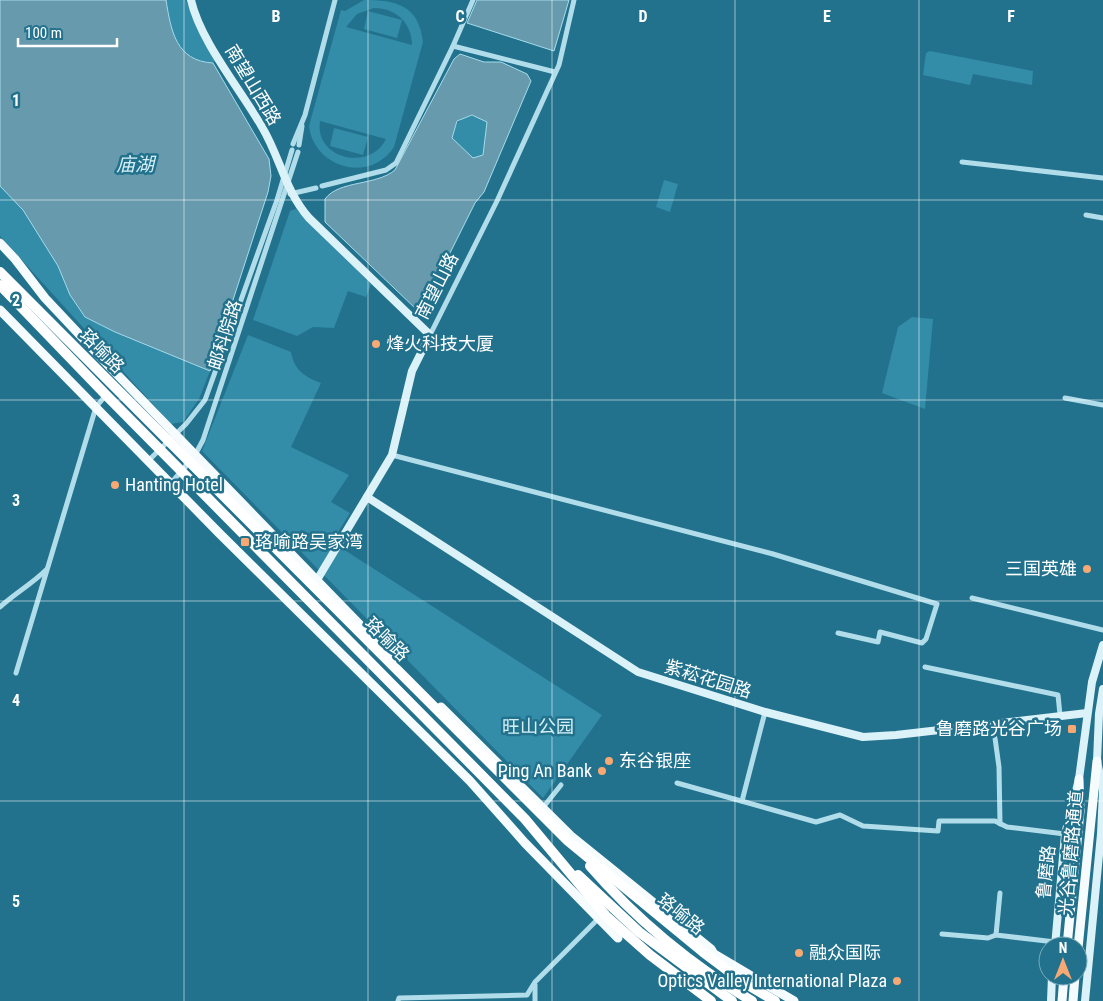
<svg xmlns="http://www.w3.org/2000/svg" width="1103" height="1001" font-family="'Roboto Condensed','Noto Sans SC',sans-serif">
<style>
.green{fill:#338ca8;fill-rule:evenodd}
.water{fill:#679aac;stroke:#a5dcec;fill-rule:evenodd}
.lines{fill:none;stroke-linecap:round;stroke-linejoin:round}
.street{stroke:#b1ddeb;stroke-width:5}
.secondary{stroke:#dcf2f9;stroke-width:8}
.primary{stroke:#f6fcfe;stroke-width:9}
.highway{stroke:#fff;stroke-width:10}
.grid{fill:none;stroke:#fff;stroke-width:1;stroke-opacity:0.55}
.poi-dot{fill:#f7a873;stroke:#22728d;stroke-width:2}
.labels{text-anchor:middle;stroke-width:5;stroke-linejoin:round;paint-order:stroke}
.street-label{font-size:18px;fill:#fff;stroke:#22728d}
.poi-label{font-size:18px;fill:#fff;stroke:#22728d;text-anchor:start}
.park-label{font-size:18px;fill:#d6f0f8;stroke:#22728d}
.water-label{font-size:19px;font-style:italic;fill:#d4eff7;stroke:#22728d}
.grid-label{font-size:16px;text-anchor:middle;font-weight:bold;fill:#fff;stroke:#22728d;stroke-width:5;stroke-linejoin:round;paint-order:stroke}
</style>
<rect width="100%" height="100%" fill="#22728d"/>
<g class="green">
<path d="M166,0H186L194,20L218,59L213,63C176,61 171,31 166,0Z"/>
<path d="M364,0C396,0 419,5 423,42L394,147C370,184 314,168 309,126L341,10L345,11ZM374,8C396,8 412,23 412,45L346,27L357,14ZM320,121L386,139C370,172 314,159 320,121Z"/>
<polygon points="368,11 402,20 397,38 364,29"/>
<polygon points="930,51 1033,71 1032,85 973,74 970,85 923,75 926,53"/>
<path d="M475,116L487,121L483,155L473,158L452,138C455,124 459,116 475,116Z"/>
<polygon points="334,128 368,137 363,155 330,146"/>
<polygon points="664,180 678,184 670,212 656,207"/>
<polygon points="0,186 23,210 58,266 70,295 85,317 115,332 210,371 199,399 183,422 171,424 0,236"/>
<polygon points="296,209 371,284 366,297 348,291 334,328 313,327 297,336 253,320 290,211"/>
<polygon points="912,317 933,319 925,409 882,393 898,327"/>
<path d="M248,335L291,352C294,370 305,377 321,383L291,447L349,475L331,502L350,513L332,542L602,715L543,798L202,451Z"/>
</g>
<g class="water">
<path d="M0,0H166C171,31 176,61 213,63L269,159L271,176L268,192L210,371L115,332L85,317L70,295L58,266L23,210L0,186Z"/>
<polygon points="477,0 569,0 554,51 467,23"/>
<path d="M460,54L484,62H501L527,74L531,81L484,192L475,203L422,309L417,310L325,222V199C339,180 376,186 395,170L454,59ZM472,115L487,122L483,155L473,158L452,138L457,121Z"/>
</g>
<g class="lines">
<g class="street">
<polyline points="453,46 555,72"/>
<polyline points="293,144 305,115 335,0"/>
<polyline points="299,145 302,126"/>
<polyline points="962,162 1103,178"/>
<polyline points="322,186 386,170 396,163 453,46 473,0"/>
<polyline points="290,194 316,188"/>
<polyline points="1086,215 1103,218"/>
<polyline points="430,335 497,201 559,65 574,0"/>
<polyline points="1065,398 1103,405"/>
<polyline points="392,455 773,554 937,604 926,639 922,643 880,632 878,642 838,633"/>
<polyline points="149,460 186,424 205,400 277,200 292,150"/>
<polyline points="171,483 194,457 203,440 298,152"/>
<polyline points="972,598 1103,630"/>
<path d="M0,607C15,593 32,584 46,570"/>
<polyline points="925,667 1058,695 1060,715"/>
<polyline points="16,673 96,407 106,395"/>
<polyline points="995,738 999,767 1000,824"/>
<polyline points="677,783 816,822 840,815 863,826 938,831 939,821 995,821 1007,827 1065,834"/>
<polyline points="742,801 765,712"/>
<polyline points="541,810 561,785"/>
<polyline points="1000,893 996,935 1055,942"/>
<polyline points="942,934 988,938 996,935"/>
<polyline points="398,1001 399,998 527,995 535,982 600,917"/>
<polyline points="535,1001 535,985"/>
</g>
<g class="secondary">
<path d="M191,0C200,41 241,90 262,127C280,157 285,191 309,218L430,335L412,371L392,455L314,585"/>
<polyline points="367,497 638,672 765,712 863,737 896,735 1087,713"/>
<polyline points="1055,946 1065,834 1079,779 1092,682 1103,645"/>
<polyline points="1051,1001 1052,976"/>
<polyline points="1085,1001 1101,834 1103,791 1097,761 1099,714 1103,689"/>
</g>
<g class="primary">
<polyline points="0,243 15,259 45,298 108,365 394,660"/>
<polyline points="0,310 220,534 470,781 525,843 618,938"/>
<polyline points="441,707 571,836 711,949 714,954 794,1001"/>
<polyline points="1067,946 1080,811 1079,779"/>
<polyline points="1078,948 1097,761"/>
<polyline points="1062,1001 1064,976"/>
<polyline points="1073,1001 1075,976"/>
</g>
<g class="highway">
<polyline points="0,272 568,841 703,952 743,982 775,1001"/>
<polyline points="0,285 106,395 525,819 606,916 650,955 711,1001"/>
<path d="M590,866C636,919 691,965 752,1001"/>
<polyline points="578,875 639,932 732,1001"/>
</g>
</g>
<path class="grid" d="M184,0V1001M368,0V1001M552,0V1001M735,0V1001M919,0V1001M0,200H1103M0,400H1103M0,601H1103M0,801H1103"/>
<g class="poi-dot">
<circle cx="376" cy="344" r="5"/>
<circle cx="115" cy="485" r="5"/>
<rect x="240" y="537" width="10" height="10" rx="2.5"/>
<circle cx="1087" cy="569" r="5"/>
<rect x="1067" y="724" width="10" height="10" rx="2.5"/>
<circle cx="609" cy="761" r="5"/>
<circle cx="602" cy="771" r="5"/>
<circle cx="799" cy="953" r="5"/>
<circle cx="897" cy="981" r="5"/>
</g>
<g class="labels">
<g class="street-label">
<text transform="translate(253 85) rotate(59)" y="6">南望山西路</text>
<text transform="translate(437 286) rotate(-63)" y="6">南望山路</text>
<text transform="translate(225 335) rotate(-72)" y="6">邮科院路</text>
<text transform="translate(102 351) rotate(45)" y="6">珞喻路</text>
<text transform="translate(387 639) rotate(45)" y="6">珞喻路</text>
<text transform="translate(708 679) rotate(17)" y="6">紫菘花园路</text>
<text transform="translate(1071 853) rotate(-85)" y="6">光谷鲁磨路通道</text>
<text transform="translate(1046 872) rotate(-84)" y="6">鲁磨路</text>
<text transform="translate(681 914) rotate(39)" y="6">珞喻路</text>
</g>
<g class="poi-label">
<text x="386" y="350">烽火科技大厦</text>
<text x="125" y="491">Hanting Hotel</text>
<text x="255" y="548">珞喻路吴家湾</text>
<text x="1077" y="575" text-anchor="end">三国英雄</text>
<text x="1062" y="735" text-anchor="end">鲁磨路光谷广场</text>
<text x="619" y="767">东谷银座</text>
<text x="592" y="777" text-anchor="end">Ping An Bank</text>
<text x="809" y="959">融众国际</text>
<text x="887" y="987" text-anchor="end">Optics Valley International Plaza</text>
</g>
<g class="park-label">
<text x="538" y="733">旺山公园</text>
</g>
<g class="water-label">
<text x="135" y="171">庙湖</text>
</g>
</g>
<g class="grid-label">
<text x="276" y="22">B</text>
<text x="460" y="22">C</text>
<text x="643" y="22">D</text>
<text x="827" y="22">E</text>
<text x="1011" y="22">F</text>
<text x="16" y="106">1</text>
<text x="16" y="306">2</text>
<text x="16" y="506">3</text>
<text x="16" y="706">4</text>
<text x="16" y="907">5</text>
</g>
<g transform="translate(1063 961)"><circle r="24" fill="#22728d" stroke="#7aaabb"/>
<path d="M0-4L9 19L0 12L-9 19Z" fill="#f7a873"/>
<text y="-8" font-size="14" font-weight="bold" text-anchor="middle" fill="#ffffff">N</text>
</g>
<path d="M18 38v8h99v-8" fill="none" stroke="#ffffff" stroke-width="2.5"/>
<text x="25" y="38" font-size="15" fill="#ffffff" stroke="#22728d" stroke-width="4" paint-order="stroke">100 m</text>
</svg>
